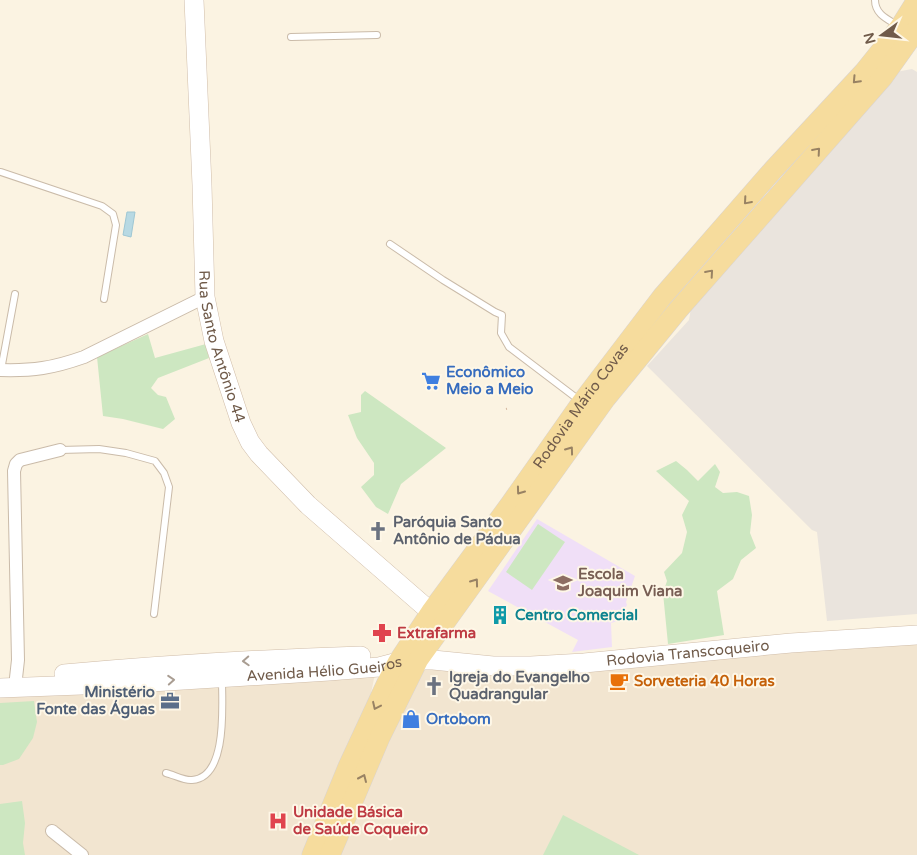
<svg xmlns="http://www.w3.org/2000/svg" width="917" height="855" font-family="'Varela Round',sans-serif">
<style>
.residential{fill:#f2e5d0}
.industrial{fill:#eae4dd}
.education{fill:#f0dff7}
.green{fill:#cde7c1}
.water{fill:#b8d9e3;stroke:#9ec7d4}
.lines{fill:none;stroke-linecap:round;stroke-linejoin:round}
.lane-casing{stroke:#cabba9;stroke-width:8}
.street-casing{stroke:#cabba9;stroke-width:14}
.secondary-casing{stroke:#d0bda9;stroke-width:20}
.primary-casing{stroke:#dad4d0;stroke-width:21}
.path{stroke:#d3b79e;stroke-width:2;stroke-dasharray:1 4;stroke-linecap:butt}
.lane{stroke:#fff;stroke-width:6}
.street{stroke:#fff;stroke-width:12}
.secondary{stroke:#fff;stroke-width:19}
.primary{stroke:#f6dc9d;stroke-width:20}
.oneway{stroke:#988263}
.oneway2{stroke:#a99d92}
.labels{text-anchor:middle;stroke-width:4;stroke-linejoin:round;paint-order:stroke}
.street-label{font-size:15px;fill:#705b4a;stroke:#fef7e7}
.shop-label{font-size:15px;font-weight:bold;fill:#366cbe;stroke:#fef7e7;text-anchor:start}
.worship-label{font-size:15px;font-weight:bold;fill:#5b616d;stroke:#fef7e7;text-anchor:start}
.education-label{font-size:15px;font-weight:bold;fill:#785e54;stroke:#fef7e7;text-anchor:start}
.culture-label{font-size:15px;font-weight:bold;fill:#0d838f;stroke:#fef7e7;text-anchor:start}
.health-label{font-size:15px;font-weight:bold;fill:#be3a42;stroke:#fef7e7;text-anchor:start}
.food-label{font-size:15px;font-weight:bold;fill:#c56008;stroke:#fef7e7;text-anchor:start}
.service-label{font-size:15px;font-weight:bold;fill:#4e5e75;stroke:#fef7e7;text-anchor:end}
</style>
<rect width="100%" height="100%" fill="#fbf3e2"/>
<g class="residential">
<polygon points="917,632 917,855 329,855 411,663 488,667"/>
<polygon points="375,674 370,698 309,855 0,855 0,684"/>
</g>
<polygon class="industrial" points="912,69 917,72 917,614 827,621 817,532 812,530 647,366 689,320 693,296 896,72"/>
<polygon class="education" points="537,519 635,576 626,602 627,605 618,621 611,623 612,647 572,652 578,640 488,591"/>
<g class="green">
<polygon points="148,334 155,358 206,344 209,358 158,378 151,388 158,395 166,397 175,419 163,429 123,419 103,416 97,357"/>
<polygon points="365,391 446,448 401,484 388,514 376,507 361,487 374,475 374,463 357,438 348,415 361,412 361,395"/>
<polygon points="676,461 687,470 698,481 715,464 720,472 715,487 723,493 737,492 749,496 752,515 750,533 756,548 741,560 733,579 717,591 724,635 668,644 663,593 667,581 664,572 682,553 687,532 682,515 689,501 656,471"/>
<polygon points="538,524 565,542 532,590 506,572"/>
<polygon points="34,701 37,722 33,738 19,759 3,765 0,765 0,703"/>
<polygon points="22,801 25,823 23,843 25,855 0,855 0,804"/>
<polygon points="563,815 639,855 543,855"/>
</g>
<polygon class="water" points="127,212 135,212 131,237 123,235"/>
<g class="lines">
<g class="lane-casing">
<g id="lane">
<path d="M875,0C875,14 887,19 897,25"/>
<polyline points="291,37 377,35"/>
<polyline points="1,172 102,206 113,214 116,225 104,299"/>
<polyline points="390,244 443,280 495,312 502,315 501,333 509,347 579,400"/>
<polyline points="1,370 15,294"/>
<polyline points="60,450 99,449 126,453 155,461 164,473 169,487 154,614"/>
<path d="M166,773C174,775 185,781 192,780C228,778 222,704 222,680"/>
</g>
</g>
<g class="street-casing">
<g id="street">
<path d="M0,370C33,371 53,368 84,357L205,297"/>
<polyline points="16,678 18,660 14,471 16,464 20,460 60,450"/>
<polyline points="52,831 82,855"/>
</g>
</g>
<g class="secondary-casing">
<g id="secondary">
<path id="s1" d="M194,0L202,185L205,297L214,341L241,423L250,442L259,454L308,505L431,612"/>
<path d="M64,674C163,665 262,659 361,656"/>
<path id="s2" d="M0,688L135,683L329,671L379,667L398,662L418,660H433L493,666H531L584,663L791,643L917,635"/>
</g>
</g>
<g class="primary-casing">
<g id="primary">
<path id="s3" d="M312,855L348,767L387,683L398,662L431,612L509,506L582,402L662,297L773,170L864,72L900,27L917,0"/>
<polyline points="330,855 380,737 418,660 606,398 678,310 883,77 917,29"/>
</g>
</g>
<polyline class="path" points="506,409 510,408"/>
<use href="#lane" class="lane"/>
<use href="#street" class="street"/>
<use href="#secondary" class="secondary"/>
<use href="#primary" class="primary"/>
</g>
<defs><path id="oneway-chevron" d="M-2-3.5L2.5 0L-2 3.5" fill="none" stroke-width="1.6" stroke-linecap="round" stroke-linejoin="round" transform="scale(1.25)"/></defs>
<g class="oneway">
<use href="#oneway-chevron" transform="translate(856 80) rotate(133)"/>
<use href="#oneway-chevron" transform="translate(817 151) rotate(-49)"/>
<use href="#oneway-chevron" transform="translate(747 201) rotate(131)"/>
<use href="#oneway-chevron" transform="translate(710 273) rotate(-49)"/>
<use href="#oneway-chevron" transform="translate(570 450) rotate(-54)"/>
<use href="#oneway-chevron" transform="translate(520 491) rotate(126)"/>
<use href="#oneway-chevron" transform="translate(475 582) rotate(-54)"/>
<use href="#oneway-chevron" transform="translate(376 706) rotate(115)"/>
<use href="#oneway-chevron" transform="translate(363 778) rotate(-66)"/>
</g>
<g class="oneway2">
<use href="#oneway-chevron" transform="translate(246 661) rotate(177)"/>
<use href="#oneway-chevron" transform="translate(171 680) rotate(-4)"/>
</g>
<defs>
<g id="supermarket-bare" transform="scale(1.5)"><path d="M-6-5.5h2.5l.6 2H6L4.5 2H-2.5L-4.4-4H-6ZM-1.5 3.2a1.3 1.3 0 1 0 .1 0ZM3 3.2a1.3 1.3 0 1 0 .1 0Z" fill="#3f7fe0" stroke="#fef7e7" stroke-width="2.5" paint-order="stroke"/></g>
<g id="church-bare" transform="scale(1.5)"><path d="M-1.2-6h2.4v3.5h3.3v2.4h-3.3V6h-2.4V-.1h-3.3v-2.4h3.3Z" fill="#6b7280" stroke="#fef7e7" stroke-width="2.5" paint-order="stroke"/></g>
<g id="school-bare" transform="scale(1.5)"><path d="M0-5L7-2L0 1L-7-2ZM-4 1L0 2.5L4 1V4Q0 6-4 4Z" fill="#8d6e63" stroke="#fef7e7" stroke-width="2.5" paint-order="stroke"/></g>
<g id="building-bare" transform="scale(1.5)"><path d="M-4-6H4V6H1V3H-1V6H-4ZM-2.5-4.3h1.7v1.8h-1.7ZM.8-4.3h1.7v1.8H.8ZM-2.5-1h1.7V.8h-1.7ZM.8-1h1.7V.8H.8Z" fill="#0f9aa8" stroke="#fef7e7" stroke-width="2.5" paint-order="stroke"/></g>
<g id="pharmacy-bare" transform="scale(1.5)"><path d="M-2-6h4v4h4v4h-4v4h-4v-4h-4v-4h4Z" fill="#e0444e" stroke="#fef7e7" stroke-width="2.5" paint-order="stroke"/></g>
<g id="cafe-bare" transform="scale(1.5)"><path d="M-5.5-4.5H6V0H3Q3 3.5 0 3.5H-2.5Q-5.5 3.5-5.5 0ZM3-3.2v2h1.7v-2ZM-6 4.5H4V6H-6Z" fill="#e8710a" stroke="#fef7e7" stroke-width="2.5" paint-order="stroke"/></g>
<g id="office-bare" transform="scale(1.5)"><path d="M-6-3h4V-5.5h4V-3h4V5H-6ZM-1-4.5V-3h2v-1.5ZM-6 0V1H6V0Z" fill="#5c6f8a" stroke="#fef7e7" stroke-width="2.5" paint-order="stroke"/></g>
<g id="shop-bare" transform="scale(1.5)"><path d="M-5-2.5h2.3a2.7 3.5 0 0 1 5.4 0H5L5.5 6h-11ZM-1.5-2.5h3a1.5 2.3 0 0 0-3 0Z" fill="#3f7fe0" stroke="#fef7e7" stroke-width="2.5" paint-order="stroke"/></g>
<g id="hospital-bare" transform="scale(1.5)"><path d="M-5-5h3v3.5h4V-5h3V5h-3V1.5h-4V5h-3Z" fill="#e0444e" stroke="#fef7e7" stroke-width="2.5" paint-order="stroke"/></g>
</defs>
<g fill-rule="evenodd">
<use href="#supermarket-bare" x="431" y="381"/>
<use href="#church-bare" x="378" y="531"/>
<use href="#school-bare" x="563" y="583"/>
<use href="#building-bare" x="500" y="615"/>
<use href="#pharmacy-bare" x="382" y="633"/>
<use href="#cafe-bare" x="619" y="681"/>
<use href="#church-bare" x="434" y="686"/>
<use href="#office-bare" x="170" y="701"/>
<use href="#shop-bare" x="411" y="719"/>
<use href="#hospital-bare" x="278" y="821"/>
</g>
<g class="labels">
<g class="street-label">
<text dy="5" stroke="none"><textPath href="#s1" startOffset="349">Rua Santo Antônio 44</textPath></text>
<text dy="5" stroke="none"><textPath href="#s3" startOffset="526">Rodovia Mário Covas</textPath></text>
<text dy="5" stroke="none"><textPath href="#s2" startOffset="690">Rodovia Transcoqueiro</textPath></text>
<text dy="5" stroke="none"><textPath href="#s2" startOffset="325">Avenida Hélio Gueiros</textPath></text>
</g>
<g class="shop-label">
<text x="446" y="377">Econômico<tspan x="446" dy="17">Meio a Meio</tspan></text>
<text x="426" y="724">Ortobom</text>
</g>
<g class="worship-label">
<text x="393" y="527">Paróquia Santo<tspan x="393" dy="17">Antônio de Pádua</tspan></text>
<text x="449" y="682">Igreja do Evangelho<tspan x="449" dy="17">Quadrangular</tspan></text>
</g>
<g class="education-label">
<text x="578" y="579">Escola<tspan x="578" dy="17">Joaquim Viana</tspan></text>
</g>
<g class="culture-label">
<text x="515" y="620">Centro Comercial</text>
</g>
<g class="health-label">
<text x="397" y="638">Extrafarma</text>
<text x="293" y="817">Unidade Básica<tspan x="293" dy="17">de Saúde Coqueiro</tspan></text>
</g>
<g class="food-label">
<text x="634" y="686">Sorveteria 40 Horas</text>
</g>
<g class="service-label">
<text x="155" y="697">Ministério<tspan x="155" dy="17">Fonte das Águas</tspan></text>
</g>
</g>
<g transform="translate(882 35) rotate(255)" stroke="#fef7e7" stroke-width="4" paint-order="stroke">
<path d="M0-4L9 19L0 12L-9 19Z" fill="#705b4a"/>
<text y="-8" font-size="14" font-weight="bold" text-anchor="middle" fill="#705b4a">N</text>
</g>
</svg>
